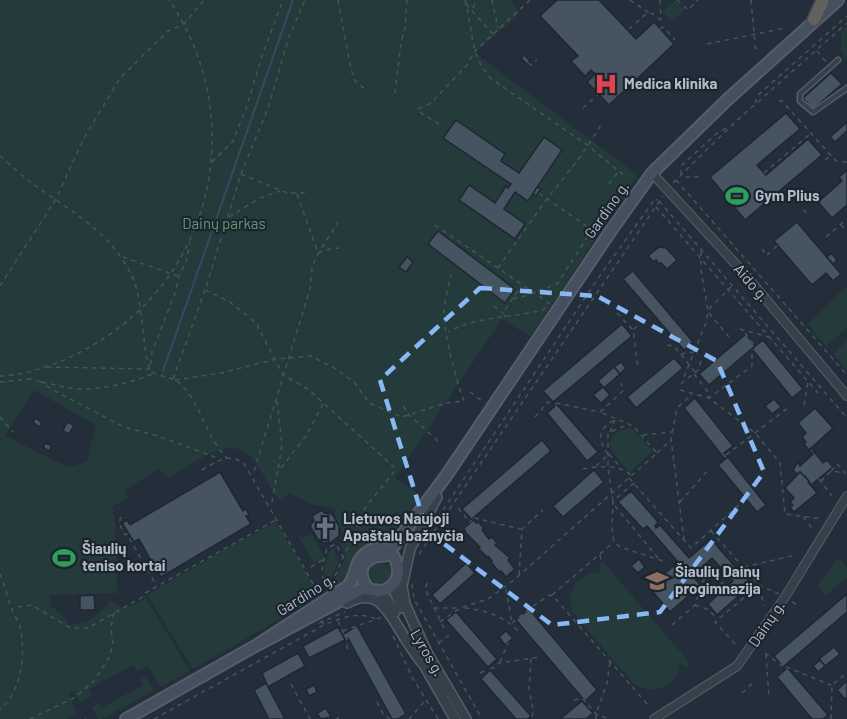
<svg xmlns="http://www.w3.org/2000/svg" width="847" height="719" font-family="Barlow,sans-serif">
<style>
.green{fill:#253a3b;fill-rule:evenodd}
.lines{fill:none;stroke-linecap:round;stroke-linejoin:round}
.stream{stroke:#364b61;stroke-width:2}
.building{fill:#465461;stroke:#1e2731;stroke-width:1.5}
.service-casing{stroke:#555e68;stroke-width:7}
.minor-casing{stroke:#555e68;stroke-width:10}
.tertiary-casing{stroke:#555e68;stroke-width:12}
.secondary-casing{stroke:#555e68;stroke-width:14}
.trunk-casing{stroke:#424b55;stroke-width:15}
.path{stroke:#425759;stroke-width:1.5;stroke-dasharray:4.5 4.5;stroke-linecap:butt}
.service{stroke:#36404b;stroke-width:4}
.minor{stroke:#36404b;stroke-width:8}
.tertiary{stroke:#36404b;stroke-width:9}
.secondary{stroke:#454f5e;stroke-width:10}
.trunk{stroke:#626160;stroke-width:12}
.marked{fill:none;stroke:#88b9f5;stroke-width:4.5;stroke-dasharray:12 8;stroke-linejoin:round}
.labels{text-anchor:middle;stroke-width:4.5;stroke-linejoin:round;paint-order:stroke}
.poi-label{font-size:15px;font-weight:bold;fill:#b2bbc6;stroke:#1c252f;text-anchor:start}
.street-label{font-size:15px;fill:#b2bbc6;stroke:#1c252f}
.park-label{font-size:15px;fill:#699771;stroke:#1c252f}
</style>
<rect width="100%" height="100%" fill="#232e3a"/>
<g class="green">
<path d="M0,0H510L520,13L475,53L638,175L530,337L502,319L395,478L422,496L383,544L357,555L352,564L348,581L333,592L329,591L346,557L340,544L346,540L335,516V509L310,504L290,493L279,501C272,490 257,462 248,454C224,436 193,465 172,476L165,477L160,469L124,490L128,497L112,507L115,520L117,593L50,595L51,606L67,619L68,625C88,624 99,617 110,601L124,609L146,598L190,671L161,687L148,666L137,671L133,665L89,689L92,696L80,703L73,691L69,694L77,713L67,719H0ZM34,390L96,425L87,462L68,467L5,436Z"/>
<polygon points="675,0 685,10 672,22 662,12"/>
<polygon points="847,25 847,59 841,52 841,33"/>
<polygon points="847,286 847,328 826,346 808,324"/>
<polygon points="847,340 847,371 834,354"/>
<path d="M629,428L632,429L653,451L630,472C614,456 595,436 629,428Z"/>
<polygon points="276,522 319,594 318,597 193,669 147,595 225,549"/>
<polygon points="312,534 325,558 314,564 299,536 301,535 303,538"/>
<path d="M333,547L339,562L328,583L324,579C324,567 326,556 333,547Z"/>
<polygon points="838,558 847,568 847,577 826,596 818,585"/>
<polygon points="378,562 387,566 390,563 391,573 389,579 380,584 373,582 369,572 372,565"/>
<path d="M604,563L690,663L686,668L680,663C677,688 655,696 634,684L572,611L570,596L576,582L587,574L602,572L599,568Z"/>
<polygon points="143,677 146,678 154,690 102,719 98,719 92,708 98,703 101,708 143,685 141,679"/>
</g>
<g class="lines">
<polyline class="stream" points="163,371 293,0"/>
</g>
<g class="building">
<polygon points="557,0 599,0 636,39 654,22 674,44 609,105 587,82 595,74 591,70 585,76 571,61 578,56 540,16"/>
<polygon points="524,55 530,61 527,64 521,58"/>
<polygon points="831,73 842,84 813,109 803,98"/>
<polygon points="786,113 800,129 757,165 764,173 766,175 808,139 822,155 745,220 710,177"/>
<polygon points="456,120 505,154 501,161 519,173 544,137 562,150 528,201 515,192 504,209 525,224 515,239 459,200 469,185 495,203 506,186 508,188 511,184 443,138"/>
<polygon points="847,122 847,131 835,142 830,137"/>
<polygon points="847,170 847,205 832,218 818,202 842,181 839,177"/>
<polygon points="537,187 541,189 536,196 533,194"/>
<polygon points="797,222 841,274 833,281 826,273 812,285 774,241"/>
<polygon points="438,231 515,289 505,303 428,244"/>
<polygon points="659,247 666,248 677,260 667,269 661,263 659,264 656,260 654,262 648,256"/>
<polygon points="831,253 837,260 833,264 827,257"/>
<polygon points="407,257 413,262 406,272 399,267"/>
<polygon points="633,271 693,342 684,350 623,279"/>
<polygon points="622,324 632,336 553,402 543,391"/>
<polygon points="746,334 755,346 709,385 699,374"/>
<polygon points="763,340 803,389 792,398 752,349"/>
<polygon points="674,358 683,368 636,408 627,397"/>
<polygon points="621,362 626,368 620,374 614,367"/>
<polygon points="614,367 620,374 604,388 598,381"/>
<polygon points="603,387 610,395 601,403 593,395"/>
<polygon points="695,398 733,446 724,453 728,457 725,459 684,408"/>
<polygon points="774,399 781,407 772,414 765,406"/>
<polygon points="554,401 598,452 587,461 547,413 555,406 553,402"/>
<polygon points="815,408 833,428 809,450 804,444 806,442 802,437 806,433 798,423"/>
<polygon points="36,418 42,423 39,427 33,422"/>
<polygon points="67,422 74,425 69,434 63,431"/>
<polygon points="542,440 551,451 473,518 475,519 473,521 462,509"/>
<polygon points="46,443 52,446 49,451 43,447"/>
<polygon points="811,448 823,463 827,460 833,467 811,485 805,476 804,477 800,472 797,474 793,470 798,462 800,466 813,454 809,450"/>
<polygon points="728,457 766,505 757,512 718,465"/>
<polygon points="594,470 604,482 563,517 553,506"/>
<polygon points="220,472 243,511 246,509 249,515 246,516 251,524 161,577 156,569 153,570 150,564 152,562 139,539 134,542 122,523 127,520 130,525"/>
<polygon points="800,472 809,481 808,482 817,493 794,512 790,508 793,505 790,502 794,498 785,488"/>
<polygon points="631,491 658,522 655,526 656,528 660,525 689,558 711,539 737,569 735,571 739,577 742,574 752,584 717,615 708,604 733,581 712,558 692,576 701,585 670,612 649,587 678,562 647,526 643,529 618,502"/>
<polygon points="322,510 324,513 332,514 339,526 339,536 330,543 329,542 324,543 317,538 310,526 314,520 312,516"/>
<polygon points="474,520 476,523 478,522 484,528 482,530 489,539 492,537 497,543 495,545 510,558 508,560 515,569 506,577 501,571 499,572 491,562 492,561 488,556 487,557 478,548 480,547 466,533 464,528"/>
<polygon points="639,559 645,567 638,573 631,566"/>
<polygon points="466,563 475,573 440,604 432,595"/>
<polygon points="847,594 847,612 783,667 774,656"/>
<polygon points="94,595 95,610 80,610 80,596"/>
<polygon points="529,609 597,690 585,701 516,620"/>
<polygon points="456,612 497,659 488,667 446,620"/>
<polygon points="357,626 406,714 398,719 392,719 348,638 345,640 342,635"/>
<polygon points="338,627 345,640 309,658 303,646"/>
<polygon points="506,631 513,638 505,645 499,637"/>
<polygon points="834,647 840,654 825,666 819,659"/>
<polygon points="298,653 305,666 268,687 262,673"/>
<polygon points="820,660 825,666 818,672 813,666"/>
<polygon points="785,665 828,715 823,719 812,719 777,677 786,669"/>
<polygon points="490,670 531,716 528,719 516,719 481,679"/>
<polygon points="847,681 847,697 845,699 837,690"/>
<polygon points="266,683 268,687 285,719 269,719 254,690"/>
<polygon points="314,685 317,692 309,696 306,689"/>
<polygon points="582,701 593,713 586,719 560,719"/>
<polygon points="326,708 331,717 321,719 317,713"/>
</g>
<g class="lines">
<g class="service-casing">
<polyline id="service" points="838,60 800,94 800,101 813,112 847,88"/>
</g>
<g class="minor-casing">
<g id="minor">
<polyline points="652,173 743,272 847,396"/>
<polyline points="654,719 737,666 785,597 847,496"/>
</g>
</g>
<g class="tertiary-casing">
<g id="tertiary">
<polyline points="392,586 402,608"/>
<polyline points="381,591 395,612"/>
<path d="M347,603C375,588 385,606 398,627C406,640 413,651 422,663"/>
<polyline points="426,651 466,719"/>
<polyline points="429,657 405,604 402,586 410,549 437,497"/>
<polyline points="420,658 455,719"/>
</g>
</g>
<g class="secondary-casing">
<g id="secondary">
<path d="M368,588C360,579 358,564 372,558C377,555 382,557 387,555L446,476L610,232L652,173L728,99L838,0"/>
<path d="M126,719L257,645L362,589C370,588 377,593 385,590C412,579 393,534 366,553C354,561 357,576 348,586L257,645"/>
</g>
</g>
<g class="trunk-casing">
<polyline id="trunk" points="814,19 823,0"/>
</g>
<g class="path">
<polyline points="338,0 351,69 355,81 366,90"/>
<path d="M465,0C474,31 468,51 490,78L587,145L626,177"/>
<polyline points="492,0 498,28"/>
<polyline points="630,0 649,13"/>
<polyline points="660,0 661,20"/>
<polyline points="677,0 688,10 698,0"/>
<polyline points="751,0 756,54"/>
<polyline points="466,4 493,34"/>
<polyline points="473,8 476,0"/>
<polyline points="629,29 646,14 651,13 661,20"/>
<polyline points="660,29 663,27 675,40"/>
<polyline points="707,44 785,28"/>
<polyline points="817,51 827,63"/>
<polyline points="528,63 531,65 537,60"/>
<polyline points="395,93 401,43 405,28 407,0"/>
<polyline points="779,101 782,101 836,161 847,162"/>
<polyline points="755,103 757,96 847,16"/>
<polyline points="583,108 598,94"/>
<polyline points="439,124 418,111 418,109 431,103 467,65 474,52 530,0"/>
<path d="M0,156C11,165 21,175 32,183C71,212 114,233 134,281C142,299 144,363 151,371C156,375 167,377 173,379"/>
<polyline points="825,160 830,156"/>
<polyline points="212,162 233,141 246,109 262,56 283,0"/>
<polyline points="764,173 809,135"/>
<polyline points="241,174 287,193 305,193"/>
<polyline points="699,177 687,177 681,174 681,166 716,134 729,126"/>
<polyline points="676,180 847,375"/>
<polyline points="673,183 733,124 847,23"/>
<polyline points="609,184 618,172"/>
<polyline points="297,194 318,253 325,250 339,248"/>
<polyline points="659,201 847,418"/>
<polyline points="656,207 818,393"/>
<polyline points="804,210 806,213"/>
<polyline points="229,217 260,198 280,191"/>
<path d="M435,225L549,303L543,310C511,318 478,316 448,332"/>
<polyline points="841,225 847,232"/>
<polyline points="826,237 847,219"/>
<polyline points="762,249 765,253"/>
<polyline points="767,255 778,245"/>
<polyline points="123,257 178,276"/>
<polyline points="498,268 546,200 581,156 601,125"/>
<polyline points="0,286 56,199 83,140 120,78 168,31 184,24 204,0"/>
<polyline points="205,290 230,302 256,323 283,375 308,389 396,469 365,508 331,585"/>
<polyline points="513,298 519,298 557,284 592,230 539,193"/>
<polyline points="494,306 503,313"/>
<polyline points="709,309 733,285"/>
<polyline points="617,313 633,330 638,369"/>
<polyline points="709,313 729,337"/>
<polyline points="506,317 503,313 521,286"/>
<polyline points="634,329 645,319"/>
<polyline points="740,329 769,337"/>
<polyline points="745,333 755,346"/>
<polyline points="667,345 674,346 695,372"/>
<polyline points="681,354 694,352"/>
<polyline points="47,367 150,369 152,352 175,293 179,276 187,259 190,242"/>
<polyline points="694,374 708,392 709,398 752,366 752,349"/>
<path d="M0,376C29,375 61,363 86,349C214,280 250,119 169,0"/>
<polyline points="684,377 706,323 708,311 701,270 701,250"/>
<polyline points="173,379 205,290 241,174 268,108 289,37 305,0"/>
<path d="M175,380L221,373L276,359L311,356L336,369L355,383L369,403L402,417L446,403L464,401C456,382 444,333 444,313C445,300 448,287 451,275"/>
<polyline points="39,381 53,390 124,427 158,436 215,457"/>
<path d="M177,381C201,401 205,436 227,458"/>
<polyline points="0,382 30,379 38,381"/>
<path d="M42,382C52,384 61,387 70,388C94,392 133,383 154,373"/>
<polyline points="681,384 698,370 701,361"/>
<polyline points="680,390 709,398 755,433 780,463 785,514 822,519"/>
<polyline points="470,392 485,403"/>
<polyline points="277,401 282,445 278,470"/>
<polyline points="556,403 600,412 623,391 621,383"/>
<polyline points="804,405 808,382"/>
<polyline points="403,406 409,415 438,441"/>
<polyline points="0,417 13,432"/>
<polyline points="535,417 548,402 554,404"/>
<polyline points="610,432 615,420"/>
<polyline points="643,435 673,432"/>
<polyline points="657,453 671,440"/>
<path d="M608,454C597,440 598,428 615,420"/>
<polyline points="726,455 789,407"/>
<polyline points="596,466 609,454 620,467"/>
<path d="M583,469C598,466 619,464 631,475"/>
<path d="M202,470C216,462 230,451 245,465L319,594"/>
<path d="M254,471L310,289C311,281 311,272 313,265C318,251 330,236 338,222"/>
<polyline points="629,478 691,548 739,505"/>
<polyline points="819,479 832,496"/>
<polyline points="821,481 831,471 845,473 837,464 831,471"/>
<polyline points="634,483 613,501 612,528 614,542 620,547 663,561"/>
<polyline points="613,501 608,468 608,434 616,429 628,425"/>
<polyline points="272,502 277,473 306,436 323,404"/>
<polyline points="680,502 709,469"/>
<polyline points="615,506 658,558"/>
<polyline points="458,508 470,522 472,520"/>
<polyline points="121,517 119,523 125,535 127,534 156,585"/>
<polyline points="803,517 812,528"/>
<polyline points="474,518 521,529"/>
<polyline points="433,525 601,274 655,199 658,200"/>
<polyline points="711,531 759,585 779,594"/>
<polyline points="684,540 671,439 677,408 692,394"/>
<polyline points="419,554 663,196"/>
<polyline points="600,555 602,565"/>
<polyline points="311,567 324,559"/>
<polyline points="744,567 796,555"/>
<path d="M0,574C5,585 7,598 12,609C14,615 18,621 20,626C26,655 22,689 0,710"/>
<polyline points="519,575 522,529 543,510"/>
<polyline points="427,583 425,589 445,630"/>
<polyline points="412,584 414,599 482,719"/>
<path d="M329,587C317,578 324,560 327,548L336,544L343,557"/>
<polyline points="703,588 718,587 725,581"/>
<polyline points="506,589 512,623"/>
<polyline points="145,593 276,520"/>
<polyline points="552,595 614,542"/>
<polyline points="792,602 798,605"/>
<polyline points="695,605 709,610 717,619"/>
<polyline points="18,607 32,605 70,628 88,628 146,595"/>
<polyline points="434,608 460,608"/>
<path d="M465,608C485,610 506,617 520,633"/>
<polyline points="322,620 324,625"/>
<polyline points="338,621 344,634"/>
<polyline points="440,622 460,608 488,599 514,580 657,453 633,426 600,412"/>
<polyline points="319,623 345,612"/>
<polyline points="512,623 530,608 550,595 554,597 648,705"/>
<polyline points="672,625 695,605 703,581 714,569"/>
<polyline points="343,631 382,617"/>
<polyline points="393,636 413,679 438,719"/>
<polyline points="439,643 449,635"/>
<polyline points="735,644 715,622 759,585 764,606"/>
<polyline points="347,649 347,638"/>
<polyline points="765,653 785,668"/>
<polyline points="766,654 769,698"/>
<polyline points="531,659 529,689 533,709 532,719"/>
<polyline points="500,662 508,643"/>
<polyline points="786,667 831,685"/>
<polyline points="490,668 494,668 499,663 540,657"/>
<polyline points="480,673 488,669"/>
<polyline points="291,684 310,719"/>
<polyline points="742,693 755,681"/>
<polyline points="574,700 582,698 596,714 609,719"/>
<polyline points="377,702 384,716 392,719"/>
<polyline points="30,719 74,698 93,682 109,658 113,644 111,628 114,612"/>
<polyline points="85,719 86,719"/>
<path d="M154,719L324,625C340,618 359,611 376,619"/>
<polyline points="336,719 339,718"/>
<polyline points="409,719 424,702"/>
<polyline points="596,719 596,714 607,683 610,662"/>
<polyline points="831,719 832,685 843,676 840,673"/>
</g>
<use href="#service" class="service"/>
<use href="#minor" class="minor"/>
<use href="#tertiary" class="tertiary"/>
<use href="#secondary" class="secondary"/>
<use href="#trunk" class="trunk"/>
</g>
<path class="marked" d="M480,288L597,296L717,361L764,472L660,612L552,625L427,531L380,380Z"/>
<defs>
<g id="hospital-bare" transform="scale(1.8)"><path d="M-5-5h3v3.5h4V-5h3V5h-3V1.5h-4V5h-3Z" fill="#e0444e" stroke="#1c252f" stroke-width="2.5" paint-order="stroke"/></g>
<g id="stadium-bare" transform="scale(1.8)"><path d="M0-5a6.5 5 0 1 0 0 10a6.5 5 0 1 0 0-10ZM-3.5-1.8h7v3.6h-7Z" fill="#2e9e5b" stroke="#1c252f" stroke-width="2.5" paint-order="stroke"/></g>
<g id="church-bare" transform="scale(1.8)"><path d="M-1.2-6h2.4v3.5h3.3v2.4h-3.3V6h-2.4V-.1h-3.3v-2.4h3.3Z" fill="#6b7280" stroke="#1c252f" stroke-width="2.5" paint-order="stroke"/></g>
<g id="school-bare" transform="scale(1.8)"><path d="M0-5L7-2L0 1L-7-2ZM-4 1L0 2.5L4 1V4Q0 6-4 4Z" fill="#8d6e63" stroke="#1c252f" stroke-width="2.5" paint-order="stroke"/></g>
</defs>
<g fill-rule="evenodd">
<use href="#hospital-bare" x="606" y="84"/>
<use href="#stadium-bare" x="737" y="196"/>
<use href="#church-bare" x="325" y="528"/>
<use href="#stadium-bare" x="64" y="558"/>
<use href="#school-bare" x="657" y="581"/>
</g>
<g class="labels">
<g class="poi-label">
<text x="624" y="89">Medica klinika</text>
<text x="755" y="201">Gym Plius</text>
<text x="343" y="524">Lietuvos Naujoji<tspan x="343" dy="17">Apaštalų bažnyčia</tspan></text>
<text x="82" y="554">Šiaulių<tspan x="82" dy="17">teniso kortai</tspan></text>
<text x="675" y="577">Šiaulių Dainų<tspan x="675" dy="17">progimnazija</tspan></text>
</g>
<g class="street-label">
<text transform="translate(607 210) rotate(-55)" y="5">Gardino g.</text>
<text transform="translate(751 283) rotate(49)" y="5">Aido g.</text>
<text transform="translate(306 595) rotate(-32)" y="5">Gardino g.</text>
<text transform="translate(767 624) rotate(-56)" y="5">Dainų g.</text>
<text transform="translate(427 653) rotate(60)" y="5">Lyros g.</text>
</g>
<g class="park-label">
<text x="224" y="229">Dainų parkas</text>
</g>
</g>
</svg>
